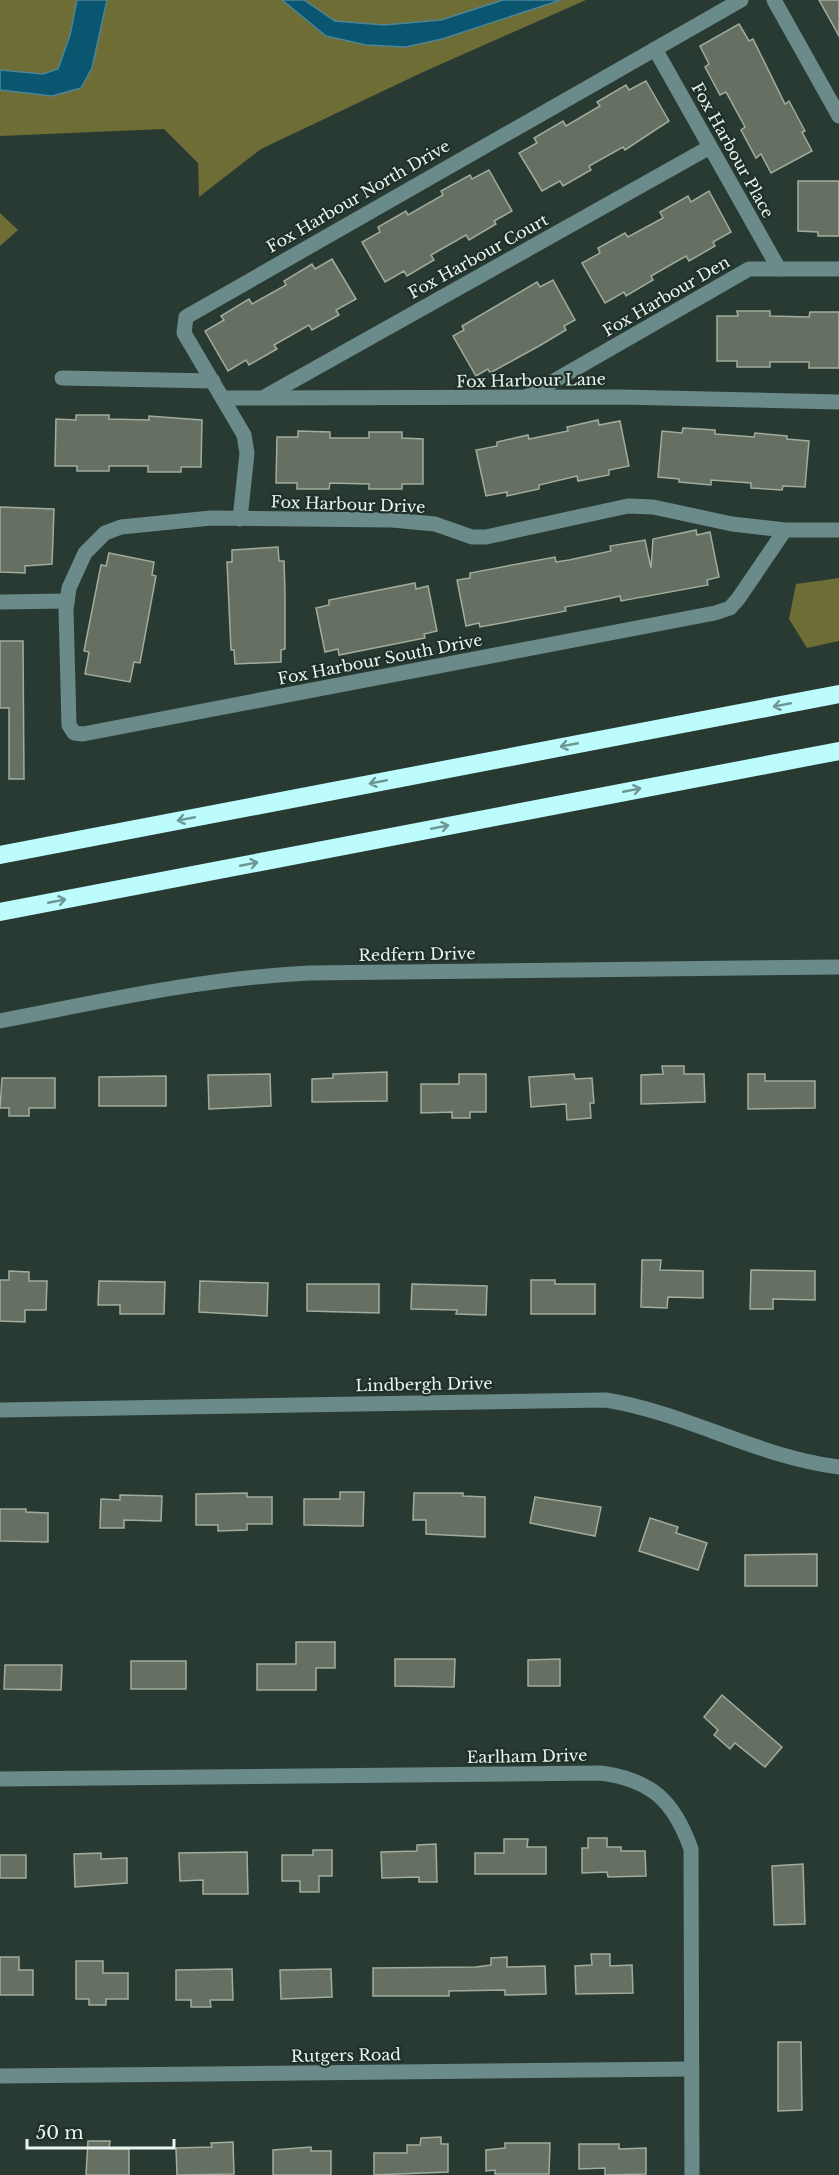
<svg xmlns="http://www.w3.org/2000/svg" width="839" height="2175" font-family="'Libre Baskerville',serif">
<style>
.forest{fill:#6d6d35}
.water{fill:#0a556f;stroke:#4d8596;stroke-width:1.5}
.building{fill:#657062;stroke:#a1ac9d;stroke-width:1.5}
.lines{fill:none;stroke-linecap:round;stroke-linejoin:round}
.minor{stroke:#6b8a8a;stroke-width:15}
.highway{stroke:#bdfcfd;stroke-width:18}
.oneway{stroke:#6e9693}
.labels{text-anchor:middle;stroke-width:4.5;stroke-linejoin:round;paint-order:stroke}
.street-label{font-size:16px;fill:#eaf4f0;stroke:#1f3029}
</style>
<rect width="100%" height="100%" fill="#293a33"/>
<g class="forest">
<polygon points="0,0 586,0 421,73 261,149 199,197 198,163 164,129 0,136"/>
<polygon points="0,213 18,230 0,246"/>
<polygon points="839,578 839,641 807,648 789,619 796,584"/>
</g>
<g class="water">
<polygon points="77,0 107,0 92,68 81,88 52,96 0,90 0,70 43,74 58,69 70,35"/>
<polygon points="282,0 304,0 335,21 384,25 441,20 503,0 561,0 442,39 406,47 366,45 326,36"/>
</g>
<g class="building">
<polygon points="819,0 839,0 839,36"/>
<polygon points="739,24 749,41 753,39 785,104 789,101 805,131 802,132 812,151 771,173 761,154 756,158 741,130 745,127 726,92 720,95 705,67 709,64 700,46"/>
<polygon points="646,81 669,121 625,150 623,147 589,166 591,170 563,186 560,181 542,191 519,153 537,143 534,138 563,121 566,126 600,106 597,102 626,85 629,90"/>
<polygon points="489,170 512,211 494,221 496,224 469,240 466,235 431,255 434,260 407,276 404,271 385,282 362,242 380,232 378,227 406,211 408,215 443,195 441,191 470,175 472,179"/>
<polygon points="798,181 839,181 839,236 818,236 818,232 798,231"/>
<polygon points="709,191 731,232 713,242 715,246 689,261 686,256 651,276 653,280 626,296 624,292 605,303 582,263 600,253 598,248 625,233 628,237 663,218 660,212 688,196 691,202"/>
<polygon points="332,259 356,299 336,310 339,315 312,330 309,325 274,345 277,349 249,365 246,360 228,371 205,331 224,320 221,316 249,299 252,304 286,285 284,281 312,264 315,269"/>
<polygon points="553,280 575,320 564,326 566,330 539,346 490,373 488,369 476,376 453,336 464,330 462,326 537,282 540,287"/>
<polygon points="737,311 770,311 770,316 809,317 810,312 839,312 839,368 809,368 809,362 770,362 770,367 737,367 737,361 717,361 717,316 738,316"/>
<polygon points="76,415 109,415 109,419 149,420 149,416 202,420 201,467 181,467 181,472 148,472 148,466 109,466 109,471 77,471 77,466 55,466 56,419 76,420"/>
<polygon points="598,420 599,425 620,421 629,466 609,470 609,475 578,481 577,476 539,485 539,489 507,496 507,492 486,496 476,450 497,446 497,442 528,435 529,439 568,431 567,427"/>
<polygon points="683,428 715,430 715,434 754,437 755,433 787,436 787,439 809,441 805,487 783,486 782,490 751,488 751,483 711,480 711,485 679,482 679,479 658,477 662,431 682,433"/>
<polygon points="298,431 330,432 330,438 369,438 369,432 402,432 402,438 423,439 423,484 402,484 402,489 369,489 369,484 330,483 329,489 297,489 297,483 276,483 277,437 298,437"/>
<polygon points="0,507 54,509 52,564 25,566 25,573 0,572"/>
<polygon points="696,530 697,535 710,532 719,577 707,580 708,585 621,601 620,596 607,599 565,607 566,611 480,627 479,623 466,626 457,580 470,578 470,573 555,557 556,562 569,560 611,551 610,546 645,540 651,568 653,539"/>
<polygon points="278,547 279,561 284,561 285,593 285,649 281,650 281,662 235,664 234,650 231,650 227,562 232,562 232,550"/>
<polygon points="109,553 154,562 152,575 156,576 140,663 134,662 130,682 85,674 89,652 84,651 101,565 106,566"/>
<polygon points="415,583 416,589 428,586 437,631 424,634 425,638 339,655 338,649 325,652 316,608 329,605 329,600"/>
<polygon points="0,641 23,641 24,779 9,779 9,708 0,708"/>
<polygon points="662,1066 684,1066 684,1074 704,1074 705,1102 641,1104 641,1075 663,1074"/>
<polygon points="387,1072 387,1101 312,1102 312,1079 333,1078 333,1074"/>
<polygon points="270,1074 271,1106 209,1109 208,1075"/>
<polygon points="459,1074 486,1074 486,1112 470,1112 470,1118 452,1118 452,1112 421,1113 421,1084 459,1084"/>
<polygon points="574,1074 575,1079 592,1078 594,1103 590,1103 591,1118 567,1120 566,1104 531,1107 529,1077"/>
<polygon points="748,1074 765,1074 765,1081 815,1081 815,1108 748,1109"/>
<polygon points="166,1076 166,1106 99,1106 99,1077"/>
<polygon points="2,1078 55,1078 55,1108 29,1108 29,1116 9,1116 9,1108 0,1108"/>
<polygon points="642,1260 661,1260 660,1270 703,1271 703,1298 668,1297 667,1308 641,1307"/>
<polygon points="751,1270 815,1271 815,1300 773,1299 773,1309 750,1309"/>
<polygon points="9,1271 29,1272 29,1281 47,1281 46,1310 25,1310 25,1322 0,1321 0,1280 9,1280"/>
<polygon points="531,1280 555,1280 555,1284 595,1284 595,1314 531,1314"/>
<polygon points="99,1281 165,1282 164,1314 120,1314 120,1305 98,1305"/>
<polygon points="200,1281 268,1283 267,1316 199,1312"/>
<polygon points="307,1284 379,1284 379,1313 307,1311"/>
<polygon points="412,1284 487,1286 486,1315 456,1314 457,1310 411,1309"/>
<polygon points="340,1492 364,1492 363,1526 304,1525 304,1499 340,1499"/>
<polygon points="247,1493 247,1497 272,1497 272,1524 247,1524 247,1530 218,1531 218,1525 196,1525 196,1494"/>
<polygon points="414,1493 463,1493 463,1496 485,1497 485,1537 426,1534 426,1520 413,1520"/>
<polygon points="120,1495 162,1496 161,1521 124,1520 124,1528 100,1528 101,1499 120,1500"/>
<polygon points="535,1497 601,1507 595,1536 530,1523"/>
<polygon points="0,1509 26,1509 26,1512 48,1513 48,1542 0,1541"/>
<polygon points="650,1518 678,1527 676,1533 707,1543 698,1570 639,1551"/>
<polygon points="817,1554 817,1586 745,1586 745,1555"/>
<polygon points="296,1642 335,1642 335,1668 316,1668 316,1690 257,1690 257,1664 296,1664"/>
<polygon points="395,1659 455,1659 454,1687 395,1686"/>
<polygon points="560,1659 560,1686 528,1686 528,1660"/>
<rect x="131" y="1661" width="55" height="28"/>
<polygon points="5,1665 62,1665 61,1690 4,1689"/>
<polygon points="722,1695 782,1747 765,1767 735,1743 730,1749 714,1735 718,1730 704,1717"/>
<polygon points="588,1838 607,1838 607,1847 621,1847 621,1851 645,1851 646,1876 608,1877 607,1872 582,1873 582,1848 588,1848"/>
<polygon points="504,1839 528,1839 527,1847 546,1847 546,1874 475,1874 475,1853 504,1853"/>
<polygon points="436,1844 437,1882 419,1882 419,1877 382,1878 381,1852 417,1851 417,1845"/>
<polygon points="313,1850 332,1850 332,1876 319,1876 319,1892 300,1892 300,1881 282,1881 282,1855 313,1855"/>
<polygon points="247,1852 248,1894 203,1894 203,1880 180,1881 179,1853"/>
<polygon points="101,1853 101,1859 127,1858 127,1883 75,1887 74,1854"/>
<rect x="0" y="1855" width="26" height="23"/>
<polygon points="803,1864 805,1924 774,1925 772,1866"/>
<polygon points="591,1954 610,1954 610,1966 632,1965 633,1993 576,1994 575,1966 592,1965"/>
<polygon points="0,1957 19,1957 19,1970 33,1970 33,1995 0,1995"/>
<polygon points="507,1957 507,1967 545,1966 546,1994 505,1995 505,1990 449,1991 449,1996 373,1996 373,1968 476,1967 491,1965 491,1958"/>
<polygon points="76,1961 103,1961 103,1973 128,1973 128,1999 106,1999 106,2005 89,2005 89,1999 76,1999"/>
<polygon points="232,1969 233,2000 210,2000 211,2007 191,2007 191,2000 176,2000 176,1970"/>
<polygon points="331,1969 332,1997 281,1999 280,1970"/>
<polygon points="778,2042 801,2042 802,2110 778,2111"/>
<polygon points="441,2137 441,2144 448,2144 448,2172 374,2175 374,2153 407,2153 407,2145 420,2145 421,2138"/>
<polygon points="88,2141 110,2141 109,2149 129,2149 129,2175 86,2175"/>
<polygon points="233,2142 234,2174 177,2175 176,2148 212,2147 211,2143"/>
<polygon points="505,2143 550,2143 549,2174 495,2174 495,2170 486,2171 486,2150 505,2148"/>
<polygon points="579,2144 619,2144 619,2149 646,2148 646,2174 605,2175 605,2168 579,2169"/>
<polygon points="311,2147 311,2151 331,2151 331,2175 273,2175 273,2150"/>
</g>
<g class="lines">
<g class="minor">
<polyline points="774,0 839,116"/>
<polyline points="655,49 779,269"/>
<polyline points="62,378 213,381"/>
<polyline points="266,396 710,147"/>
<polyline points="526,397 749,269 839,269"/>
<polyline points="223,398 620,397 839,402"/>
<polyline points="240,519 247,453 244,435 184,333 186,317 741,0"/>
<polyline points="785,530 738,599 730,608 715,613 83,734 74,733 69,725 66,610 69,588 85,553 105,533 121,527 211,518 392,520 435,524 472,537 486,537 628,506 653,507 732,524 785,530 839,530"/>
<polyline points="0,602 67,601"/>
<path d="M0,1021C103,1001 204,978 309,973L839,967"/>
<path d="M0,1410L606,1400C686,1413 758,1457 839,1467"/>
<path d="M0,1779L601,1773C652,1780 674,1801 691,1849L692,2175"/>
<polyline points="0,2076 692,2069"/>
</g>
<g class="highway">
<polyline points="0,855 839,694"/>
<polyline points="0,912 839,751"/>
</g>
</g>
<defs><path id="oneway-shaft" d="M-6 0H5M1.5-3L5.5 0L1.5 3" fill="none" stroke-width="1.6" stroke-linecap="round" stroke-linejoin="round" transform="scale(1.5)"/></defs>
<g class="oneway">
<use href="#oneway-shaft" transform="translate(782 705) rotate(169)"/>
<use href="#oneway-shaft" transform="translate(569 745) rotate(169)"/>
<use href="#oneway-shaft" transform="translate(378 782) rotate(169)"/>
<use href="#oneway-shaft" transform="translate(632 790) rotate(-11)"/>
<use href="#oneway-shaft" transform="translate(186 819) rotate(169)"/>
<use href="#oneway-shaft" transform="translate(440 827) rotate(-11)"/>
<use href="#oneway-shaft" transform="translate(249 864) rotate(-11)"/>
<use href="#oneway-shaft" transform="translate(57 901) rotate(-11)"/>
</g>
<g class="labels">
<g class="street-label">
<text transform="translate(733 150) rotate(61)" y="6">Fox Harbour Place</text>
<text transform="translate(358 196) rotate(-30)" y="6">Fox Harbour North Drive</text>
<text transform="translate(478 256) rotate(-29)" y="6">Fox Harbour Court</text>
<text transform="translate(666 296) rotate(-30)" y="6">Fox Harbour Den</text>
<text transform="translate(531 380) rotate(-1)" y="6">Fox Harbour Lane</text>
<text transform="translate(348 504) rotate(2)" y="6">Fox Harbour Drive</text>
<text transform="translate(380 659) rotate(-11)" y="6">Fox Harbour South Drive</text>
<text transform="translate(417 954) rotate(-1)" y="6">Redfern Drive</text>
<text transform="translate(424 1384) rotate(-1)" y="6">Lindbergh Drive</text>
<text transform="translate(527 1756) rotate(-1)" y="6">Earlham Drive</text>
<text transform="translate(346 2055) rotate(-1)" y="6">Rutgers Road</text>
</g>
</g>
<path d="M27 2139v9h147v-9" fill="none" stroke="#eaf4f0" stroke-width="3"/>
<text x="36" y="2139" font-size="18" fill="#eaf4f0" stroke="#1f3029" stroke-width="4.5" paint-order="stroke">50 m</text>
</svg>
